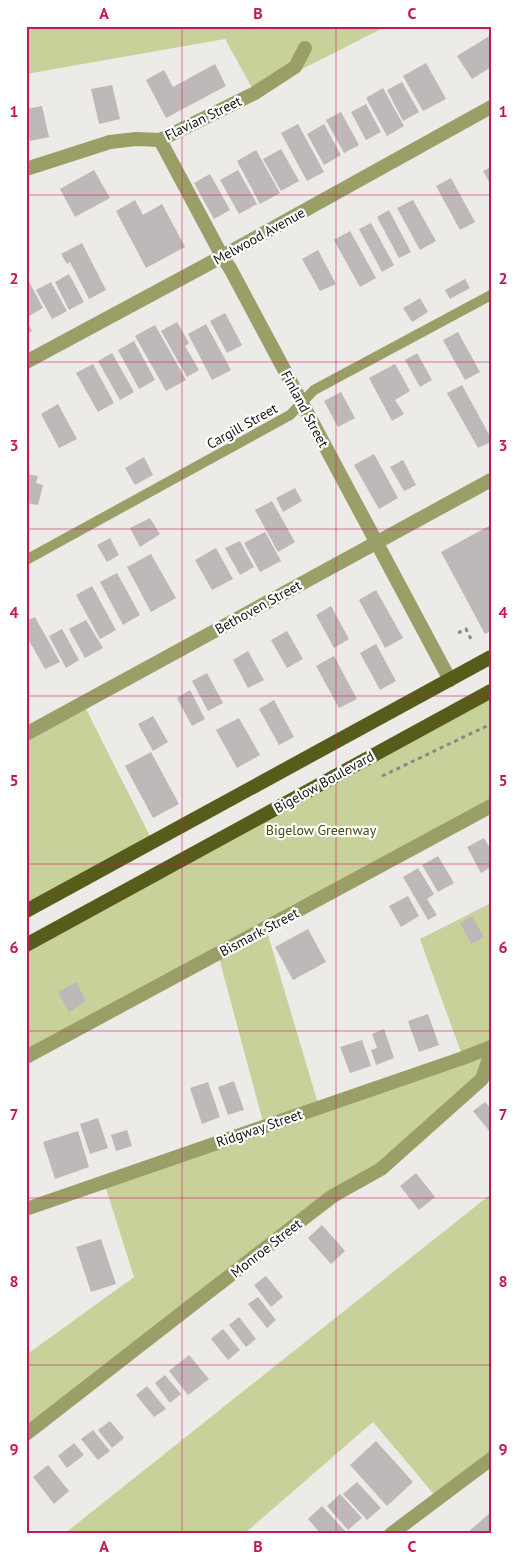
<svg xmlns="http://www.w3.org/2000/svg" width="517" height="1560" font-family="'PT Sans',sans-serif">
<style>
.green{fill:#c9d19a}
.building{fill:#beb8b8}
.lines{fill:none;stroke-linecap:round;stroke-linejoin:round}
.path{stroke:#8a8886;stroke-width:3;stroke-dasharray:4 4;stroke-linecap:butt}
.service{stroke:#999f67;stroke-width:10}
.minor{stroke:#999f67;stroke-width:14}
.primary{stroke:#575c1a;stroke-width:14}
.grid{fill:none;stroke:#c2185b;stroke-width:1;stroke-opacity:0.55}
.labels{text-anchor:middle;stroke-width:4.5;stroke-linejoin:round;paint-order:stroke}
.street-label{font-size:14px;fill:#131211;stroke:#fff}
.park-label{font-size:14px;fill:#484d0a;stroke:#fff}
.neatline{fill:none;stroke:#c2185b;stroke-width:2}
.grid-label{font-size:16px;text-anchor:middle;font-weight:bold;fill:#c2185b}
</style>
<rect width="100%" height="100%" fill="#edebe7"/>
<g class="green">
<polygon points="26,26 387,26 255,93 225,39 26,74"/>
<polygon points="491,691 491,806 266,928 319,1107 463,1058 420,939 491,903 491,1053 482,1079 381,1169 26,1437 26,1355 134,1277 104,1182 264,1126 218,954 26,1057 26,945"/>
<polygon points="83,703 153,842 26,911 26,734"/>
<polygon points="491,1194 491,1459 438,1499 373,1422 244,1534 64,1534"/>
</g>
<g class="building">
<polygon points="491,35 491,67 472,79 457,56"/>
<polygon points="426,63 446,99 423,111 403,76"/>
<polygon points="215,64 226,86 166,118 146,80 164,70 173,87"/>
<polygon points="402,82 419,112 403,121 387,90"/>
<polygon points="112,85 120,119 99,124 91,89"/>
<polygon points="383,88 404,126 387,136 366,98"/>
<polygon points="366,104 381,132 366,140 351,112"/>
<polygon points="42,106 49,137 30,141 26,125 26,109"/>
<polygon points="341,112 359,145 344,153 326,120"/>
<polygon points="298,124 324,172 307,181 281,133"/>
<polygon points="324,124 341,155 324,165 307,134"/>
<polygon points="281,149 299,181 281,191 263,159"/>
<polygon points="256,150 280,193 260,204 237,161"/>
<polygon points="491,167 491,185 483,171"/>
<polygon points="94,170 110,198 75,217 60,189"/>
<polygon points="238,170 257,204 239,214 220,180"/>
<polygon points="210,174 230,210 214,219 194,183"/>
<polygon points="451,178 475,222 460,230 436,186"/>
<polygon points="135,200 143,215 162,204 185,247 146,268 116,211"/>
<polygon points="413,200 436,241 420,250 397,208"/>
<polygon points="389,210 411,252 399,258 377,217"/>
<polygon points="371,223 394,265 382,272 359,229"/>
<polygon points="350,231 376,278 360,287 334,240"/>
<polygon points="82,243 106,290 89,299 70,262 67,264 61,254"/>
<polygon points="318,250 336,284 320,291 302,259"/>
<polygon points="69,274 84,302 69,310 55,282"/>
<polygon points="26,276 43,308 29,316 26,310"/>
<polygon points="465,279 470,288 450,299 445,290"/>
<polygon points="51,282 67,311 52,319 36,290"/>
<polygon points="420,298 428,312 412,322 403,308"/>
<polygon points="225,313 242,345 227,353 210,321"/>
<polygon points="26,320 32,331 26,334"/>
<polygon points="177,322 189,343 185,346 199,370 187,377 161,331"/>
<polygon points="206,324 231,370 212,380 188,334"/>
<polygon points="155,325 186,380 166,391 135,336"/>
<polygon points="458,332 480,372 465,380 443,340"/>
<polygon points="134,341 155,380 139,389 118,350"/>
<polygon points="112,353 134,392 120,400 98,361"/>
<polygon points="417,353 432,380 420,387 405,360"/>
<polygon points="93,364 114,403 98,412 76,373"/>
<polygon points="395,364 410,391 395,400 404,414 392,421 369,378"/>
<polygon points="462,385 491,438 491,442 478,448 447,393"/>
<polygon points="341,392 355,418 338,427 324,401"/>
<polygon points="58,404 77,439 59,448 41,414"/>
<polygon points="374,454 398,498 379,509 354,465"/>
<polygon points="144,457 153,475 135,485 125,468"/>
<polygon points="403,460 416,485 404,491 390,467"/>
<polygon points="26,474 38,476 36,483 43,485 38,505 26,503"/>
<polygon points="295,488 302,501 283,512 276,498"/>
<polygon points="272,501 295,542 278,552 255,510"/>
<polygon points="150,518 160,534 140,547 130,528"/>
<polygon points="489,526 491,529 491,631 485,634 441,552"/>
<polygon points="265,532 281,561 260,572 244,543"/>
<polygon points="110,538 119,555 107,562 97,545"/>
<polygon points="240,541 254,567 240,575 225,548"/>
<polygon points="216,548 233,579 212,590 195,560"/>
<polygon points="151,554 176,598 151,612 127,567"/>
<polygon points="117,573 140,615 123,625 100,582"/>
<polygon points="92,586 116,630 100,639 76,595"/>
<polygon points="376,590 403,638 385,648 359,600"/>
<polygon points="331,606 349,639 334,648 316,615"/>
<polygon points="35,617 60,662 45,669 26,635 26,621"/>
<polygon points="86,620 103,648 85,658 69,629"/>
<polygon points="62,629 79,660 66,668 49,636"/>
<polygon points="287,631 303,659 287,668 271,640"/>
<polygon points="376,644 396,681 380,690 360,653"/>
<polygon points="248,651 264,680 248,688 233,660"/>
<polygon points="334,656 357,699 339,708 316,666"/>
<polygon points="207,673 223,703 208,711 192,681"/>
<polygon points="190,690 205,719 192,726 177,698"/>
<polygon points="274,700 294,737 279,745 259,709"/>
<polygon points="153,716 168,742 153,751 138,724"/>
<polygon points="239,718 260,755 237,768 216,730"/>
<polygon points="151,752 179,804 153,818 125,766"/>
<polygon points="484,838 491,850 491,867 481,873 467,847"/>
<polygon points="438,856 454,883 438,892 422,865"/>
<polygon points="418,868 434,894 427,899 437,915 428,920 403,877"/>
<polygon points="408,896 419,916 401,927 389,906"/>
<polygon points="472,916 484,937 471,944 460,923"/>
<polygon points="308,929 326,962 293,980 275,947"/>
<polygon points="76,982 86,1001 69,1012 58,992"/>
<polygon points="428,1014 439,1045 419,1052 408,1021"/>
<polygon points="384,1029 394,1058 376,1065 371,1050 377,1048 372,1034"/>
<polygon points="362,1040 371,1066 350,1073 340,1047"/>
<polygon points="234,1081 244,1110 228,1115 218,1087"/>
<polygon points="208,1082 220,1117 202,1124 190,1088"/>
<polygon points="485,1102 491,1109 491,1133 473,1111"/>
<polygon points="98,1118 108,1148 90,1154 80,1124"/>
<polygon points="127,1130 132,1146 116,1151 111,1135"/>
<polygon points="78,1131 89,1167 55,1179 43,1142"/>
<polygon points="416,1173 435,1197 419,1210 400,1186"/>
<polygon points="322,1225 345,1251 331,1264 308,1238"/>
<polygon points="101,1239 116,1284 91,1292 76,1247"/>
<polygon points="266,1276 283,1297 271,1307 254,1285"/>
<polygon points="258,1297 276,1320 267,1328 248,1304"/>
<polygon points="239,1317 256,1339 246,1347 229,1325"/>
<polygon points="223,1329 240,1350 228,1360 211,1339"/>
<polygon points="189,1355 209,1379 188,1395 169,1371"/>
<polygon points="165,1375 181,1394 170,1403 155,1383"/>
<polygon points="147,1386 166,1409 154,1417 136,1395"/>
<polygon points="110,1421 124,1438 112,1448 98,1430"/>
<polygon points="93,1430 110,1451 98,1460 81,1439"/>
<polygon points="376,1441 413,1482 387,1506 350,1465"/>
<polygon points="74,1443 84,1455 67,1468 58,1456"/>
<polygon points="48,1465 69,1491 54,1504 33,1477"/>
<polygon points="357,1482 381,1508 367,1520 343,1494"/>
<polygon points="340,1494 362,1518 348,1530 327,1506"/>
<polygon points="322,1506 346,1532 344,1534 321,1534 308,1519"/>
<polygon points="491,1512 491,1534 466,1534 475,1526"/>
</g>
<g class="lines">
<g class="path">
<polyline points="458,633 466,629 472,641"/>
<polyline points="382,776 491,724"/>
</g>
<polyline class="service" points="26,560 290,415 314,390 491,295"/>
<g class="minor">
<polyline points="160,140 222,256 231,270 450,680"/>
<polyline points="26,169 110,142 136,139 160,140 255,93 295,67 305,48"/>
<polyline points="26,362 210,263 491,107"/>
<polyline points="26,734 491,480"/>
<polyline points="26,1057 491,806"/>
<polyline points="26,1209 463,1058 491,1047"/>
<polyline points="26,1434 331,1197 381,1169 482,1079 491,1053"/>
<polyline points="391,1534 491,1459"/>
</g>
<g class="primary">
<polyline points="26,911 491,657"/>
<polyline points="26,945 491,691"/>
</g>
</g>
<path class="grid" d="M182,26V1534M336,26V1534M26,195H491M26,362H491M26,529H491M26,696H491M26,864H491M26,1031H491M26,1198H491M26,1365H491"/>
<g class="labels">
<g class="street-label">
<text transform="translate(203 118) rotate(-26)" y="5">Flavian Street</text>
<text transform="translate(259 236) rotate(-29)" y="5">Melwood Avenue</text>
<text transform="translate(305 409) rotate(62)" y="5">Finland Street</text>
<text transform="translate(242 426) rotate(-29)" y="5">Cargill Street</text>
<text transform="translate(258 607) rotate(-29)" y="5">Bethoven Street</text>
<text transform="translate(324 782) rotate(-29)" y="5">Bigelow Boulevard</text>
<text transform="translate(259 932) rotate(-28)" y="5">Bismark Street</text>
<text transform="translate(259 1128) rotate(-19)" y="5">Ridgway Street</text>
<text transform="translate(266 1248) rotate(-38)" y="5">Monroe Street</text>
</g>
<g class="park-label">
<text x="321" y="835">Bigelow Greenway</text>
</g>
</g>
<rect width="517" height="1560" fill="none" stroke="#ffffff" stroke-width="55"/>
<rect x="28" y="28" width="462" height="1504" class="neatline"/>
<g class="grid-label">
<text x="104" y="19">A</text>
<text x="258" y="19">B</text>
<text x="412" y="19">C</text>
<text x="14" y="117">1</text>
<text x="503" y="117">1</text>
<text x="14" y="284">2</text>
<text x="503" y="284">2</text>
<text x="14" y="451">3</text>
<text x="503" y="451">3</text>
<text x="14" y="618">4</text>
<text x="503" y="618">4</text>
<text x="14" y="786">5</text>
<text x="503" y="786">5</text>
<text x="14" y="953">6</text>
<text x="503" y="953">6</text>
<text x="14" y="1120">7</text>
<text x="503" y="1120">7</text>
<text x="14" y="1287">8</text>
<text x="503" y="1287">8</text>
<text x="14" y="1455">9</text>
<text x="503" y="1455">9</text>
<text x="104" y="1552">A</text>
<text x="258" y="1552">B</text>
<text x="412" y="1552">C</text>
</g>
</svg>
